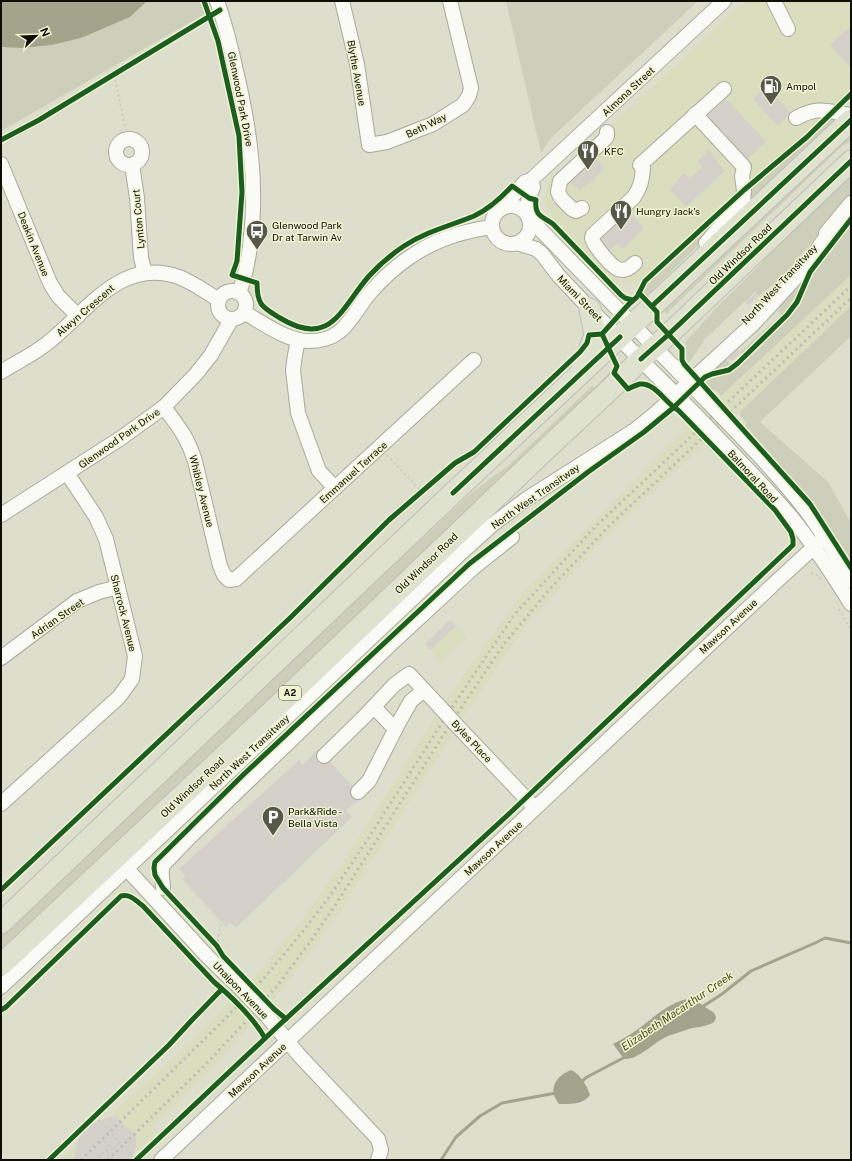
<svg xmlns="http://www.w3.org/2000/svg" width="852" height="1161" font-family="'Public Sans',sans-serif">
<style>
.built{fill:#dadebe}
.green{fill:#cdcfbb}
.water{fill:#a2a58b}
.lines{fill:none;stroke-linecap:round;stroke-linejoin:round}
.stream{stroke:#a2a58b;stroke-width:3}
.building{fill:#d5d0ca}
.minor-casing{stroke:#a8aa9a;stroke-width:16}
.highway-casing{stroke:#bebfb6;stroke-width:23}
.path{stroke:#c9cac4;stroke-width:2;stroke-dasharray:2 3;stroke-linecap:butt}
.minor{stroke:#fafaf7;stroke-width:14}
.highway{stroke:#e0e2d0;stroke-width:21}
.rail{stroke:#bbbbb6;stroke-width:3;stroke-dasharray:2 4;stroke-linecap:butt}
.minor-bridge-casing{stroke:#a8aa9a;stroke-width:16;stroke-linecap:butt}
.minor-bridge{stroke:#fafaf7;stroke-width:14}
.cycleway-casing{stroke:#f0f4d1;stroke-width:8}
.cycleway{stroke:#1b5e20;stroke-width:5}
.labels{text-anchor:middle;stroke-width:3;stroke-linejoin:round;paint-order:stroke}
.shield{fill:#f0f4d1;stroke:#525442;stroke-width:1}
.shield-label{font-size:9px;font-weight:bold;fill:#0e0f04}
.street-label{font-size:10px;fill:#0e0f04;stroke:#f0f4d1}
.poi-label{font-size:10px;fill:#0e0f04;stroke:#f0f4d1;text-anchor:start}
.water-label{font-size:11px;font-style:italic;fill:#4c501d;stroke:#f0f4d1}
</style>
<rect width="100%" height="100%" fill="#dddfcc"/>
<g class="built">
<polygon points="745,1 851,1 851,90 821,118 642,279 635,282 629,284 615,282 609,278 554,220 545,205 544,197 546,189 549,183"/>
<polygon points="851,275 851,306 740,412 614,528 526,625 467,712 338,914 307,957 274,999 216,1063 150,1128 155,1132 128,1160 60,1160 198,1035 253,978 278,949 302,919 342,864 449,695 523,593 677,438"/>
<polygon points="450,620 467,638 441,662 425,644"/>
</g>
<g class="green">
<polygon points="1,1 204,1 208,12 1,131"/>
<polygon points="506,1 698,1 551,138 541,153"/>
<polygon points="830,118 837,120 741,210 750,189 815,133"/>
<polygon points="851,131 851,141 840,148 666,314 661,308"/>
<polygon points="851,176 851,194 784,276 759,296 755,292 706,338 690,361 687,363 685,363 683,356 687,345 685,342 722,302 760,265 772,249"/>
<polygon points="738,198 710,234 651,291 649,298 642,292 648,282"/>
<polygon points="851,213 851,216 809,270 797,296 784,315 743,355 740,352 781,315 778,311 790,290"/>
<polygon points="851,223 851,275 721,396 715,389 712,392 705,383 709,377 730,373 788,319 795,310 813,273"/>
<polygon points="851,306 851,336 760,422 828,482 851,523 851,560 814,504 745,425 747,423 740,415 740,412"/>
<polygon points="726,359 731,365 724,369 708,373 709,370"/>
<polygon points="613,368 612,376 1,954 1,931 167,774 468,496 484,483 508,466 592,386 594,388"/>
</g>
<g class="water">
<polygon points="1,1 147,1 130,17 81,38 51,45 23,48 1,47"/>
<path d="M692,998L714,1013L716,1017C715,1021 714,1023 710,1024C704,1027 696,1027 689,1029C682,1031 675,1034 668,1036C654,1042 639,1060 624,1059L613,1044C622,1039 630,1035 638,1029C656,1016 668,1002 692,998Z"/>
<path d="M571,1070C579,1073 588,1087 590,1095C583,1105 570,1104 559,1104C547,1089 556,1076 571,1070Z"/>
</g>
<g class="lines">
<g class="stream">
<polyline points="702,1007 722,994 751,971 815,943 825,938 851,943"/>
<polyline points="580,1083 587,1077 627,1056"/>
<polyline points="441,1160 456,1137 480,1116 502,1103 556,1093"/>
</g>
</g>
<g class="building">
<polygon points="851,26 851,68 830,45"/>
<polygon points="766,86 791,113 778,126 753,99"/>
<polygon points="726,99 766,142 747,159 707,116"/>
<polygon points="709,150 717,159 718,164 725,171 686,207 670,189 684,173 690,179 703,167 698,161"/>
<polygon points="595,157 605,168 592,182 591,181 580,191 566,176"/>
<polygon points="625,209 630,214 631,213 644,228 623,249 618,243 607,253 596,243 600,239 595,233"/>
<polygon points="756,294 758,296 748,305 746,303 747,300"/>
<polygon points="738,350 740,352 739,355 733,360 730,361 728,359"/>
<polygon points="450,620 456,626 430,650 425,644"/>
<polygon points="318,749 363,797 346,810 352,817 236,928 230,922 226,927 182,879 186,876 179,869 299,760 303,765"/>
<polygon points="109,1117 116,1117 137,1137 135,1150 130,1160 72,1160 75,1157 77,1142 83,1131 93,1123"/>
</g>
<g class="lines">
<g class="minor-casing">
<g id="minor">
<path d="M217,1C225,24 231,47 236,71C250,129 258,186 250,246C248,262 245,277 239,293"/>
<polyline points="342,1 357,64 369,145 387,142 433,124 463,105 469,96 471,88 450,1"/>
<polyline points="774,1 788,29"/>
<polyline points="695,114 744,167 742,176 744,190 743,200 706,243"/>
<path d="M796,118C818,106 827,111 851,115"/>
<circle cx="129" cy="152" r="13"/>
<polyline points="1,164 50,283 58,296 78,316"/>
<polyline points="132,165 137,198 141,258 145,273"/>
<polyline points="640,165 724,89"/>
<circle cx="511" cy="225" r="19"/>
<polyline points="502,208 525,182 531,180 724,1"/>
<polyline points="582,208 576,211 572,209 561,198 558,192 560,181 604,140 607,136 607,132"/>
<polyline points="526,212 529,198 533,187 531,180"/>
<polyline points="529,218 709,403"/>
<polyline points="826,233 851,203"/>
<polyline points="517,243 536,249 542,254 558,275 590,309 697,416"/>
<path d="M635,263C631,267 625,272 618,269C612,267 592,244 592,238L593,235L634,197C641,187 642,179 643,168"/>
<circle cx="232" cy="305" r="14"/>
<path d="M245,313C263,323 287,341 308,341C344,342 350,317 369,294C381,280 395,267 410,257C434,240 463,231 492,227"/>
<polyline points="298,340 295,355 293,370 298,413 319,471 335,488"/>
<path d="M1,372C17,362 36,353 50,341C89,309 122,257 179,277C194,283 206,292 219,300"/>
<path d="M164,407C178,426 188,438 195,461L220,566L224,575L229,580L236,579L474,360"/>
<path d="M732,427C756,452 780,477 801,504C820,528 836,555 851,581"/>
<path d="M719,439C744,465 769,491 792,518C814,545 833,575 851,604"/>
<polyline points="1,515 121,438 164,407 196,374 211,355 231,320"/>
<polyline points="1,658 77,601 99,592 118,587"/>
<polyline points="374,707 395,729"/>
<polyline points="461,730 535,808"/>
<polyline points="324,756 365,716 394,685 409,674 439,706"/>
<polyline points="358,792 369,781 399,722 411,701 424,690"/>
<polyline points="1,804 119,697 132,679 135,656 106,539 96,517 67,473"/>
<polyline points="127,869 207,956 239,987"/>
<path d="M163,888C163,880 160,873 163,865L190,837L391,644L473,568L512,537"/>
<polyline points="1,987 461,553 492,525 525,500 635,430 656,413 753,324 769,307 807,265 833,226"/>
<polyline points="267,1016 298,1054 378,1139 381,1150 378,1160"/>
<polyline points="161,1160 777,581 825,537"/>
</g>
</g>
<g class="highway-casing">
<g id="highway">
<polyline points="582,368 595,335 590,309"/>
<polyline points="1,923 453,493 851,120"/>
<polyline points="1,965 268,715 541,454 620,380 641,359 668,335 851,161"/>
</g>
</g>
<g class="path">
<polyline points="114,75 126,130"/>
<polyline points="707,446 714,453 716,451"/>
<polyline points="387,455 422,492"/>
<polyline points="811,573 817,575 822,582"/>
<polyline points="839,609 851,630"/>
<polyline points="217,946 221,922"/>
<polyline points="95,1116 136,1160"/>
<polyline points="105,1141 109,1146"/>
<polyline points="97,1155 113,1149 120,1143"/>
<polyline points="100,1158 103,1152 113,1143"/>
</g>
<use href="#minor" class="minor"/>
<use href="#highway" class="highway"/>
<g class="rail">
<polyline points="81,1160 223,1021 265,977 300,935 330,896 364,845 447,715 514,615 595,527 851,286"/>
<polyline points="108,1160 206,1064 250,1017 277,986 307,946 336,904 453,720 504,644 550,589 608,527 851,298"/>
</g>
<g class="minor-bridge-casing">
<g id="minor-bridge">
<polyline points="709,403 732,427"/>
<polyline points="697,416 719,439"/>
<polyline points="439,706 461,730"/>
<polyline points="239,987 267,1016"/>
</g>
</g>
<use href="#minor-bridge" class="minor-bridge"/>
<g class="cycleway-casing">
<g id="cycleway">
<path d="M204,1L218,41L239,136L242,192L237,261L232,275L257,283C257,305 262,307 280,318C331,349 341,308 369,276C379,265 392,254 404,246C427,231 450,226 474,216C489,209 501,198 512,186L529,198L536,200C534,216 542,216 553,224L621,295L625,298L632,300"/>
<polyline points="1,140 39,120 220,10"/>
<polyline points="639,293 657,312 657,322 682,349 682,360 684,364 810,504 851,568"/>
<polyline points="652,306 851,120"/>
<polyline points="641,359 668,335 851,161"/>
<polyline points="453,493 620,337"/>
<polyline points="1,890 291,617 389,520 455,463 474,452 580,352 587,343 589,335 602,334 629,304 637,297 645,281 744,190 807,137 851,94"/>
<path d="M1,1010L6,1007L121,896C131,894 135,900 143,906L214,982C233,998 252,1016 265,1038"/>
<polyline points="286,1019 274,1009 223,956 217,946 163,888 155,875 154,868 155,862 243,775 469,564 588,472 644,432 673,408 705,377 712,374 729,370 738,363 787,315 797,302 810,272 851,219"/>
<polyline points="49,1160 169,1045 192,1020 222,989"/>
<path d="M136,1160L277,1027L511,812L793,545V539L791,532L775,510L678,410C666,404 655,382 640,384C636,385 632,387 628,389L614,373L617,366L602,334"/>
</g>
</g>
<use href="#cycleway" class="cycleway"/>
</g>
<defs>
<g id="fuel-pin" transform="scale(1.15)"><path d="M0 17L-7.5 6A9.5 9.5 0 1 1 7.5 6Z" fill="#56584a" stroke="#f0f4d1"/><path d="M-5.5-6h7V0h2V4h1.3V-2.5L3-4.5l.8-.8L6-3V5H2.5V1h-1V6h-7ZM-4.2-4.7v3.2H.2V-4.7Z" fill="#fff"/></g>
<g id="restaurant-pin" transform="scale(1.15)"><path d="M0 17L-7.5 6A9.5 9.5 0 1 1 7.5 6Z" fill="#56584a" stroke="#f0f4d1"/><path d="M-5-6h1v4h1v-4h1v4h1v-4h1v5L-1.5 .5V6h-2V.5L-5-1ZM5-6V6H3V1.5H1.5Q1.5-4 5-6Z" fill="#fff"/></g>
<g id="bus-pin" transform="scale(1.15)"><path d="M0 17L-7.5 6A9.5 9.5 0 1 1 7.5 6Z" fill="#56584a" stroke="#f0f4d1"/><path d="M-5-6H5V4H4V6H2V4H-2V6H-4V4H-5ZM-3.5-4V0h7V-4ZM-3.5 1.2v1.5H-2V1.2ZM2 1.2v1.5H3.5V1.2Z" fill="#fff"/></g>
<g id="parking-pin" transform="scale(1.15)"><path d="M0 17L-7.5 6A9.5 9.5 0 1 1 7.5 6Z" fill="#56584a" stroke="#f0f4d1"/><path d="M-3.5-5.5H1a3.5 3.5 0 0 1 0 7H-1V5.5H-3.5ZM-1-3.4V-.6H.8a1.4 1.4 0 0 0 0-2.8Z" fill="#fff"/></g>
</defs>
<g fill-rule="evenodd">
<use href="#fuel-pin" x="771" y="86"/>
<use href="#restaurant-pin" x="588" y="151"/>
<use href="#restaurant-pin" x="621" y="211"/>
<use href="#bus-pin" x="257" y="231"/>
<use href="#parking-pin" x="273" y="817"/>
</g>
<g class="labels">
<rect class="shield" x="279" y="686" width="22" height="14" rx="3"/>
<g class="shield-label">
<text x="290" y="696">A2</text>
</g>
<g class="street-label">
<text transform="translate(357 73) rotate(80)" y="4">Blythe Avenue</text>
<text transform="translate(628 91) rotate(-43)" y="4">Almona Street</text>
<text transform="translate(241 99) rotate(79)" y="4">Glenwood Park Drive</text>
<text transform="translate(426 125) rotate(-26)" y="4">Beth Way</text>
<text transform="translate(138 219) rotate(-95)" y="4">Lynton Court</text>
<text transform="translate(34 244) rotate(68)" y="4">Deakin Avenue</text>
<text transform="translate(740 254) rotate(-44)" y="4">Old Windsor Road</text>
<text transform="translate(779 284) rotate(-47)" y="4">North West Transitway</text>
<text transform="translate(580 298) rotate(46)" y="4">Miami Street</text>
<text transform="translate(85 310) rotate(-41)" y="4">Alwyn Crescent</text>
<text transform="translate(119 438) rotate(-35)" y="4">Glenwood Park Drive</text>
<text transform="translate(353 472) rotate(-42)" y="4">Emmanuel Terrace</text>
<text transform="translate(753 476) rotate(47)" y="4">Balmoral Road</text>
<text transform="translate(202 491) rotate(76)" y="4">Whibley Avenue</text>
<text transform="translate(535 496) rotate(-35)" y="4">North West Transitway</text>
<text transform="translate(426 563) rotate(-44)" y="4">Old Windsor Road</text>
<text transform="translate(124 613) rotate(76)" y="4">Sharrock Avenue</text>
<text transform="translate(57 618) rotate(-35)" y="4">Adrian Street</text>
<text transform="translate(728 626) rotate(-43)" y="4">Mawson Avenue</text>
<text transform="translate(472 741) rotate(47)" y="4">Byles Place</text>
<text transform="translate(249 752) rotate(-43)" y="4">North West Transitway</text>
<text transform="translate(192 787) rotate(-43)" y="4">Old Windsor Road</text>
<text transform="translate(493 848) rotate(-43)" y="4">Mawson Avenue</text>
<text transform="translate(241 990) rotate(46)" y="4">Unaipon Avenue</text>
<text transform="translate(257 1070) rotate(-43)" y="4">Mawson Avenue</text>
</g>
<g class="poi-label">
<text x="786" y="90">Ampol</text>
<text x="604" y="155">KFC</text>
<text x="636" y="215">Hungry Jack's</text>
<text x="272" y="229">Glenwood Park<tspan x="272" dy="12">Dr at Tarwin Av</tspan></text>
<text x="288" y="815">Park&amp;Ride -<tspan x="288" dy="12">Bella Vista</tspan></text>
</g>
<g class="water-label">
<text transform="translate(677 1011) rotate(-34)" y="4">Elizabeth Macarthur Creek</text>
</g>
</g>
<rect width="852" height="1161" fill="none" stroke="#0e0f04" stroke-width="4"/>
<g transform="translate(36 36) rotate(67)" stroke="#f0f4d1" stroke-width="3" paint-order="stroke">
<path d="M0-3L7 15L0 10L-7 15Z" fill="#0e0f04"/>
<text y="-6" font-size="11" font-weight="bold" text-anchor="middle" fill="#0e0f04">N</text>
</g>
</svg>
